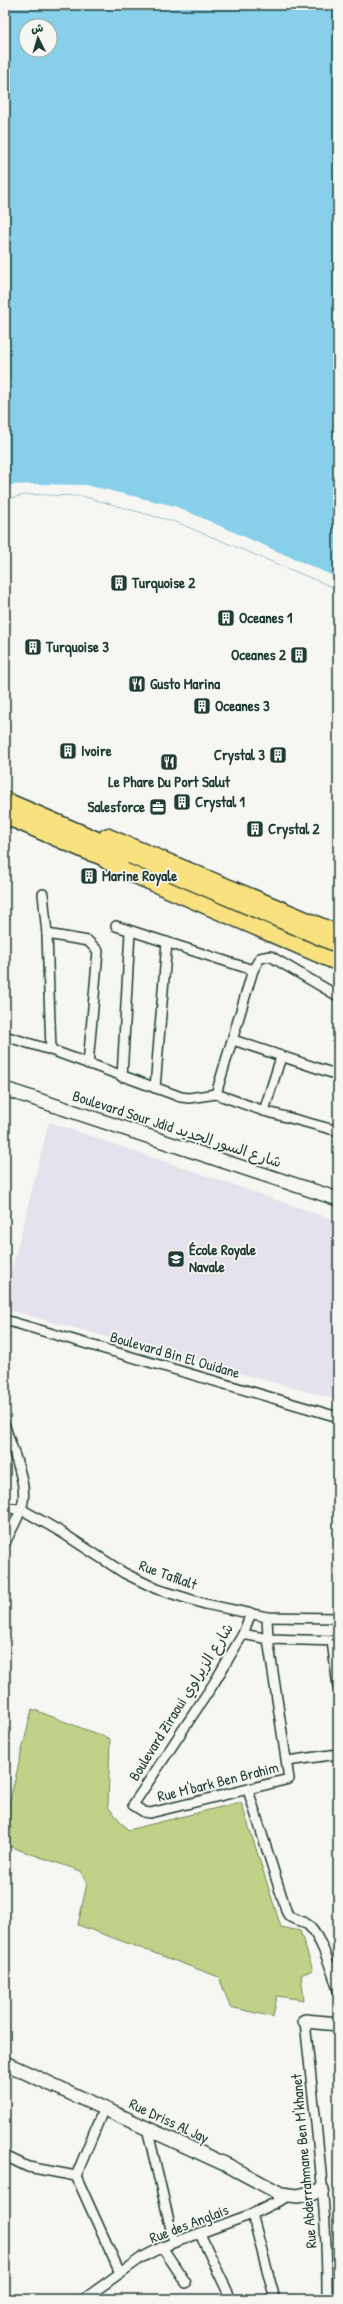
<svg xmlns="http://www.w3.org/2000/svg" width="343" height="2304" font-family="'Patrick Hand','Playpen Sans Arabic',sans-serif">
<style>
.built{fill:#e5e1ed}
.green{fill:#c0d287;stroke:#70885e}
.water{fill:#88cfe9;stroke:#5e95a1;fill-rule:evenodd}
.pier{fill:#f6f6f2}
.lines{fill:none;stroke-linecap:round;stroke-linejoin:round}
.street-casing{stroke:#1f3d34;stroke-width:12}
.secondary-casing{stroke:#1f3d34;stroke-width:16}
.primary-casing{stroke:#1f3d34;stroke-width:18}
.highway-casing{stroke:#1f3d34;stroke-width:20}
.street{stroke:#f6f6f2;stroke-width:9}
.secondary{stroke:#f6f6f2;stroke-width:13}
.primary{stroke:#fae180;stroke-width:15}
.highway{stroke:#fae180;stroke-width:17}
.labels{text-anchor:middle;stroke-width:3.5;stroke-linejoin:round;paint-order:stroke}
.poi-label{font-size:15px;font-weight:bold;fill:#1f3d34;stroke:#f6f6f2;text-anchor:start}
.street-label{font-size:15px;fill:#1f3d34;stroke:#f6f6f2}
</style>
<rect width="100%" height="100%" fill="#f6f6f2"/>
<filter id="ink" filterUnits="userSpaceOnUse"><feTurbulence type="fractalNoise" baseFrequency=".025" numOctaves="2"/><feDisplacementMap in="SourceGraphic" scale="8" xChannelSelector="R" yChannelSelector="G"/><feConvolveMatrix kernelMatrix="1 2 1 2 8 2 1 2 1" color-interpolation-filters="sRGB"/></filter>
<g filter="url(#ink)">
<polygon class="built" points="49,1122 338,1221 338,1400 5,1309 5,1298"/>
<polygon class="green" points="32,1709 110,1739 108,1807 128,1830 241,1802 281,1927 300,1931 313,1970 301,1975 304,2000 277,1996 273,2017 230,2007 219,1977 78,1925 87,1883 81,1871 5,1845 5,1821"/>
<path class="water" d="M5,5H338V589L179,523L83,496L28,494L5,499ZM26,26H50V50H26Z"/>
<polygon class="pier" points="39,484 86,485 175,506 338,578 338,589 179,523 83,496 28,494 5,499 5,485"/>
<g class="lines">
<g class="street-casing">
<g id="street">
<polyline points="43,894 47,934 51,1050"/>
<polyline points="116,926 253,970"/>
<polyline points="47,934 88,941 98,951 88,1064"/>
<polyline points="8,1037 51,1050 181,1097 189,1098 216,1094 264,1111 338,1131"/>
<polyline points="233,1040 338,1075"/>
<polyline points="122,1077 130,932"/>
<polyline points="155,1088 167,942"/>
<polyline points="216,1094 253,970 260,958 270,956 338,996"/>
<polyline points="264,1111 281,1057"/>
<polyline points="5,1320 338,1417"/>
<path d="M5,1426C11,1447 27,1482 23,1502C20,1516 11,1530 5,1543"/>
<polyline points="5,1508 21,1509 61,1532 124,1573 157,1589 205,1604 267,1617 338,1618"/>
<polyline points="251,1613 243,1634 214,1683 133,1805 144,1812 150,1813 289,1779 268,1639 267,1617"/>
<polyline points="243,1634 268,1639 338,1641"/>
<polyline points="332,1641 338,1687"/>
<polyline points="287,1761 338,1754"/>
<path d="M248,1790L287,1913C292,1922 301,1918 308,1925C322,1938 332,1972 338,1990"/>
<path d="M305,2021C314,2113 328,2206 327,2299"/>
<polyline points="104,2108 76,2176 120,2273"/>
<polyline points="147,2128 174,2242"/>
<polyline points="5,2156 28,2167 76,2176"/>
<polyline points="252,2214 275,2299"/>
<polyline points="200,2234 231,2299"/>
<polyline points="162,2247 186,2283"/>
<polyline points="84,2299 141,2258 162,2247 252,2214 289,2196"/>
</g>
</g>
<g class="secondary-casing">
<g id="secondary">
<polyline points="5,1089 338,1199"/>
<polyline points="305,2021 338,2024"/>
<polyline points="5,2063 229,2166 281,2194 298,2196 322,2190"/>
</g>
</g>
<g class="primary-casing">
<g id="primary">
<polyline points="107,836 338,933"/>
<polyline points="105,860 120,869 338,963"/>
</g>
</g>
<g class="highway-casing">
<g id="highway">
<polyline points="5,801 338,944"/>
<polyline points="5,815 88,851 119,862"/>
</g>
</g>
<use href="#street" class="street"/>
<use href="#secondary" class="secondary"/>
<use href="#primary" class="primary"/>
<use href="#highway" class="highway"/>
</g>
</g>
<defs>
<g id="building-square" transform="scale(0.9)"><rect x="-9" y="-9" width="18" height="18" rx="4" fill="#1f3d34" stroke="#f6f6f2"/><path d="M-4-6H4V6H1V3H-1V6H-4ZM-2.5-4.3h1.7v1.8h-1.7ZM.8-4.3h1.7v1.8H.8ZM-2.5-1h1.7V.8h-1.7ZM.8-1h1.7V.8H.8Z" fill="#fff"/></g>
<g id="restaurant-square" transform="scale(0.9)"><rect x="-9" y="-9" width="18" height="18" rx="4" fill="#1f3d34" stroke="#f6f6f2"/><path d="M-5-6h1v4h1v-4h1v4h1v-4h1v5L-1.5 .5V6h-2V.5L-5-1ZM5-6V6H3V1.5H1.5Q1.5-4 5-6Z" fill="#fff"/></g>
<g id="office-square" transform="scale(0.9)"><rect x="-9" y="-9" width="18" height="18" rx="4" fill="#1f3d34" stroke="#f6f6f2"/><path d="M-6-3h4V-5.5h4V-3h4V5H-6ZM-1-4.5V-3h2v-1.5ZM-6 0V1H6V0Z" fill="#fff"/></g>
<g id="school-square" transform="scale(0.9)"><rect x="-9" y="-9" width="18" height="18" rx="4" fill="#1f3d34" stroke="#f6f6f2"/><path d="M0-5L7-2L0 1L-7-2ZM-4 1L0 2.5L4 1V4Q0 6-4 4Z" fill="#fff"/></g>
</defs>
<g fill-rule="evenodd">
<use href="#building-square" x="119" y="583"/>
<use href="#building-square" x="226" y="618"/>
<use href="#building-square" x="33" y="647"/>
<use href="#building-square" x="299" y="655"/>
<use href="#restaurant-square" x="137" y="684"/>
<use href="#building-square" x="202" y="706"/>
<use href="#building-square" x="68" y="751"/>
<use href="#building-square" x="278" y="755"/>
<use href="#restaurant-square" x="169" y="762"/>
<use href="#building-square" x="182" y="802"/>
<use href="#office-square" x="158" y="807"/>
<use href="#building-square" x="255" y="829"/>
<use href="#building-square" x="89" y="876"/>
<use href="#school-square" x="176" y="1259"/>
</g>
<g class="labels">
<g class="poi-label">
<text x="132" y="588">Turquoise 2</text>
<text x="239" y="623">Oceanes 1</text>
<text x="46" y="652">Turquoise 3</text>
<text x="286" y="660" text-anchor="end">Oceanes 2</text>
<text x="150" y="689">Gusto Marina</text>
<text x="215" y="711">Oceanes 3</text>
<text x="81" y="756">Ivoire</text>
<text x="265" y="760" text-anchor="end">Crystal 3</text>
<text x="169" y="787" text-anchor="middle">Le Phare Du Port Salut</text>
<text x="195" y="807">Crystal 1</text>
<text x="145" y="812" text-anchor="end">Salesforce</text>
<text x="268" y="834">Crystal 2</text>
<text x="102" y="881">Marine Royale</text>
<text x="189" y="1255">École Royale<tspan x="189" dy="17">Navale</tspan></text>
</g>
<g class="street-label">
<text transform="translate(177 1129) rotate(18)" y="5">Boulevard Sour Jdid شارع السور الجديد</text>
<text transform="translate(175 1355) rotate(16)" y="5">Boulevard Bin El Ouidane</text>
<text transform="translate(168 1575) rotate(20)" y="5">Rue Tafilalt</text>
<text transform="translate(181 1702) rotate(-58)" y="5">Boulevard Ziraoui شارع الزيراوي</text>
<text transform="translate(218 1782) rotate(-14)" y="5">Rue M'bark Ben Brahim</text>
<text transform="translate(169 2121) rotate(25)" y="5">Rue Driss Al Jay</text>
<text transform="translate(304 2161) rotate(-95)" y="5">Rue Abderrahmane Ben M'khanet</text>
<text transform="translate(189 2224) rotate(-21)" y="5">Rue des Anglais</text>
</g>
</g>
<rect width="343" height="2304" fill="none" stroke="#f6f6f2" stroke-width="20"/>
<rect x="10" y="10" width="323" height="2284" fill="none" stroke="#1f3d34" stroke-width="1.5" filter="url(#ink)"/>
<g transform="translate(38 38) rotate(355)"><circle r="19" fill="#f6f6f2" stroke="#a0aca6"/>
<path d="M0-3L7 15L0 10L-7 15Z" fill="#1f3d34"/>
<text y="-6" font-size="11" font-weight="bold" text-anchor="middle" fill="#1f3d34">ش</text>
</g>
</svg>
